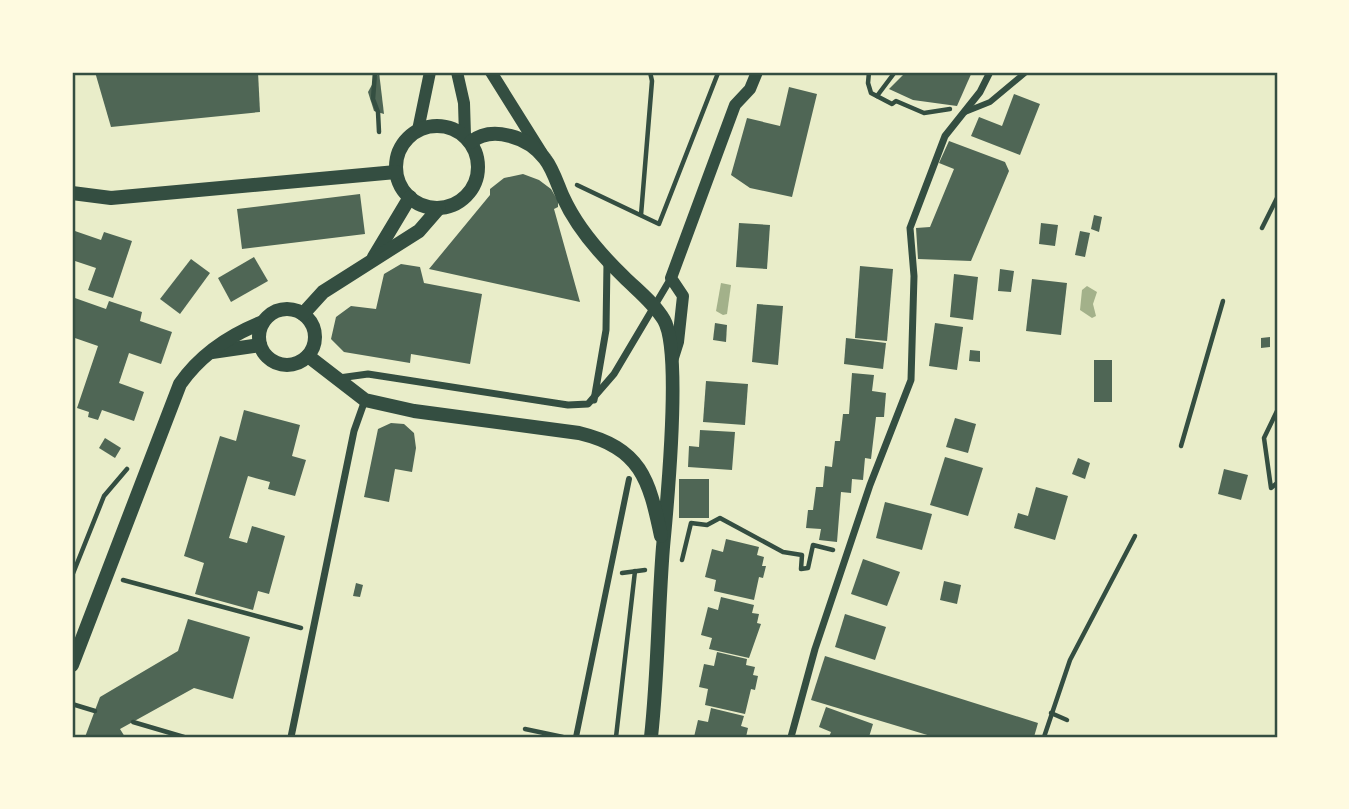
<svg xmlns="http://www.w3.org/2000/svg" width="1349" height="809" font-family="'Archivo Narrow',sans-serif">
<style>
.water{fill:#a3b18a}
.building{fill:#4f6655}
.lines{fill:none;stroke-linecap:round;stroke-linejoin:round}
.path{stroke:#344e41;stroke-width:4.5}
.service{stroke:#344e41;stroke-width:4.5}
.pedestrian{stroke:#344e41;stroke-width:6}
.minor{stroke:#344e41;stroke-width:7}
.tertiary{stroke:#344e41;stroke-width:12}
.secondary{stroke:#344e41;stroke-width:14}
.neatline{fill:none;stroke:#344e41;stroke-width:2.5}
</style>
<rect width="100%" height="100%" fill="#e9edc9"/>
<g class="water">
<polygon points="721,283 731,285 727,314 723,315 716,311"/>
<polygon points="1087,286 1097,292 1093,304 1096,316 1092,318 1080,310 1082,290"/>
</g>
<g class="building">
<polygon points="95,72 258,72 260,112 111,127"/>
<polygon points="379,72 384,114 374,111 368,92"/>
<polygon points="906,72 972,72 957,106 913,100 889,89"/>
<polygon points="789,87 817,94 792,197 750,188 731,175 747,118 780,126"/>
<polygon points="1014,94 1040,104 1020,155 971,136 979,117 1002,126"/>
<polygon points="949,141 1005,162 1009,171 971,261 918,259 916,228 930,227 954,169 939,163"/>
<polygon points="523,174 539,180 551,189 558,201 558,207 554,209 580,302 429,269 490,195 490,189 504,178"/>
<polygon points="360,194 365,234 242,249 237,209"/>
<polygon points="1094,215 1102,217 1099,232 1091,229"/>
<polygon points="739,223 770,225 767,269 736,267"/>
<polygon points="1041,223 1058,225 1055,246 1039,244"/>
<polygon points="72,230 101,240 104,232 132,241 113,298 88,290 96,268 72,260"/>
<polygon points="1080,231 1090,233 1085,257 1075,255"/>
<polygon points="254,257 268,281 231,302 218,278"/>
<polygon points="191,259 210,273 180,314 160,299"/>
<polygon points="401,264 420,267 424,283 482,294 470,364 411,354 410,363 344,352 331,339 336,317 351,306 376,309 384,274"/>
<polygon points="860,266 893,269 887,341 855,338"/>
<polygon points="1000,269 1014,271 1011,292 998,291"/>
<polygon points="954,274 978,277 973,320 950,317"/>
<polygon points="1032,279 1067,283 1061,335 1026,331"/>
<polygon points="72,297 106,309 109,301 142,312 140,321 172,332 161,364 129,353 119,383 144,392 134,421 102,410 98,420 88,417 89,412 77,408 98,346 72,337"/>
<polygon points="757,304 783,306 778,365 752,362"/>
<polygon points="715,323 727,325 726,342 713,340"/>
<polygon points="935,323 963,327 957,370 929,366"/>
<polygon points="1270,337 1270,347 1261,348 1261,338"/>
<polygon points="846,338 886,343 883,369 844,364"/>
<polygon points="970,350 980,351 980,362 969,361"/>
<rect x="1094" y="360" width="18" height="42"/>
<polygon points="852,373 874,375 872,391 886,393 884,417 876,417 871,459 865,458 863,480 852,479 851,493 841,492 837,542 819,540 821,529 806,528 808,510 813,510 816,487 823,487 825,466 832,467 835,441 840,441 843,414 849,414"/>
<polygon points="706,381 748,384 745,425 703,422"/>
<polygon points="244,410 300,425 292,456 306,460 295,496 268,489 270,482 248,476 229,538 247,543 252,526 285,536 269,594 258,591 253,610 195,594 204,563 184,556 220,436 236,441"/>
<polygon points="955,418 976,424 968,453 946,447"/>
<polygon points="391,423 404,424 414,433 416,448 412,472 395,469 389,502 364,497 378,429"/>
<polygon points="700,430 735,432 732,470 688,467 689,446 699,447"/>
<polygon points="105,438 121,448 115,458 99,448"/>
<polygon points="945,457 983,468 968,516 930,505"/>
<polygon points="1078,458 1090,463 1085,479 1072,474"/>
<polygon points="1224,469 1248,475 1241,500 1218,494"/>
<rect x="679" y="479" width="30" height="39"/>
<polygon points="1036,487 1068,496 1055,540 1014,528 1018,513 1028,516"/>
<polygon points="885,502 932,514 922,550 876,538"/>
<polygon points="726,539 759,547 757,555 764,557 762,566 766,566 763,578 759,577 754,600 714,591 716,580 705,577 712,549 723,552"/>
<polygon points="863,559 900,572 887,606 851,594"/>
<polygon points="944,581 961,585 957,604 940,600"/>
<polygon points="356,583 363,585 360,597 353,596"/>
<polygon points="721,597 754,605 752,613 759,614 757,623 761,624 749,658 709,649 712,638 701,635 708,607 718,610"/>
<polygon points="845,614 886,627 875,660 835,647"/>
<polygon points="188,619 250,637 233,699 194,688 120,729 125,737 85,737 100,697 178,651"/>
<polygon points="717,652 747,659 746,665 755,667 753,675 758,676 755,690 751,689 745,714 705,705 708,689 699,687 704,664 714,666"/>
<polygon points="825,656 1038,723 1034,737 934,737 811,700"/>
<polygon points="826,707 873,724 869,737 829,737 831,732 819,727"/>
<polygon points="711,708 744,716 741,726 748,728 746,737 694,737 698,720 708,722"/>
</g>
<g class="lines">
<g class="path">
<polyline points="375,72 373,99 378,112 379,132"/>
<polyline points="869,72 868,83 871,93 892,104 896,101 924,113 950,109"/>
<polyline points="877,96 895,72"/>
<polyline points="577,185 659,224 718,73 715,72"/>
<polyline points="641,215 652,81 650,72"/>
<polyline points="1277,411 1264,438 1271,488 1277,483"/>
<polyline points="682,560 691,523 707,525 720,518 783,552 802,555 801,569 808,568 813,545 833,550"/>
<polyline points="622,573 645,570"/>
<polyline points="72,576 104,496 127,469"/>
<polyline points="123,580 301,628"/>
<polyline points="72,704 95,711"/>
<polyline points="133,722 184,737"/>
<polyline points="525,729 563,737"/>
<polyline points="616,737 635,571"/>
</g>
<g class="service">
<polyline points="1262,228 1277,198"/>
<polyline points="1181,446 1223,301"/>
<polyline points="1051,713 1067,720"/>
<polyline points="1044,737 1070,660 1135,536"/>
</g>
<g class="pedestrian">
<polyline points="965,112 990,102 1026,72"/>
<polyline points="576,737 629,479"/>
</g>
<g class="minor">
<polyline points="339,378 368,374 568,405 588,404 614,374 671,278"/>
<polyline points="594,400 606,330 607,262"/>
<polyline points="291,737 354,431 365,400"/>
<polyline points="791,737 815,649 870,485 911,380 914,276 910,228 945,136 980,92 990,72"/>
</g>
<g class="tertiary">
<polyline points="457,72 464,103 465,136"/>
<polyline points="491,72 541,152"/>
<polyline points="418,130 430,72"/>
<polyline points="672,361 678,342 683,296 671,278 735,105 750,89 757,72"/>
</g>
<g class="secondary">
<circle cx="437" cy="167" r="41"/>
<path d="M471,142C492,125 529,137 545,159C553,169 558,186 563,197C577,228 600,254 624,277C637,290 654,303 664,320C682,351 667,505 663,547C658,610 658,674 651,737"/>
<polyline points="72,193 111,198 396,172"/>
<polyline points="374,257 410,197"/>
<circle cx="287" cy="337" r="28"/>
<polyline points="303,314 323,292 419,231 439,208"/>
<polyline points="212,352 260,345"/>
<path d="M308,356L365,400L414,411L579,433C641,448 649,479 661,536"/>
<path d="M72,665L180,384C201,354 230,335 263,322"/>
</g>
</g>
<rect width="1349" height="809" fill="none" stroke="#fefae0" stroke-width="147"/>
<rect x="74" y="74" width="1202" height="662" class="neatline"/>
</svg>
